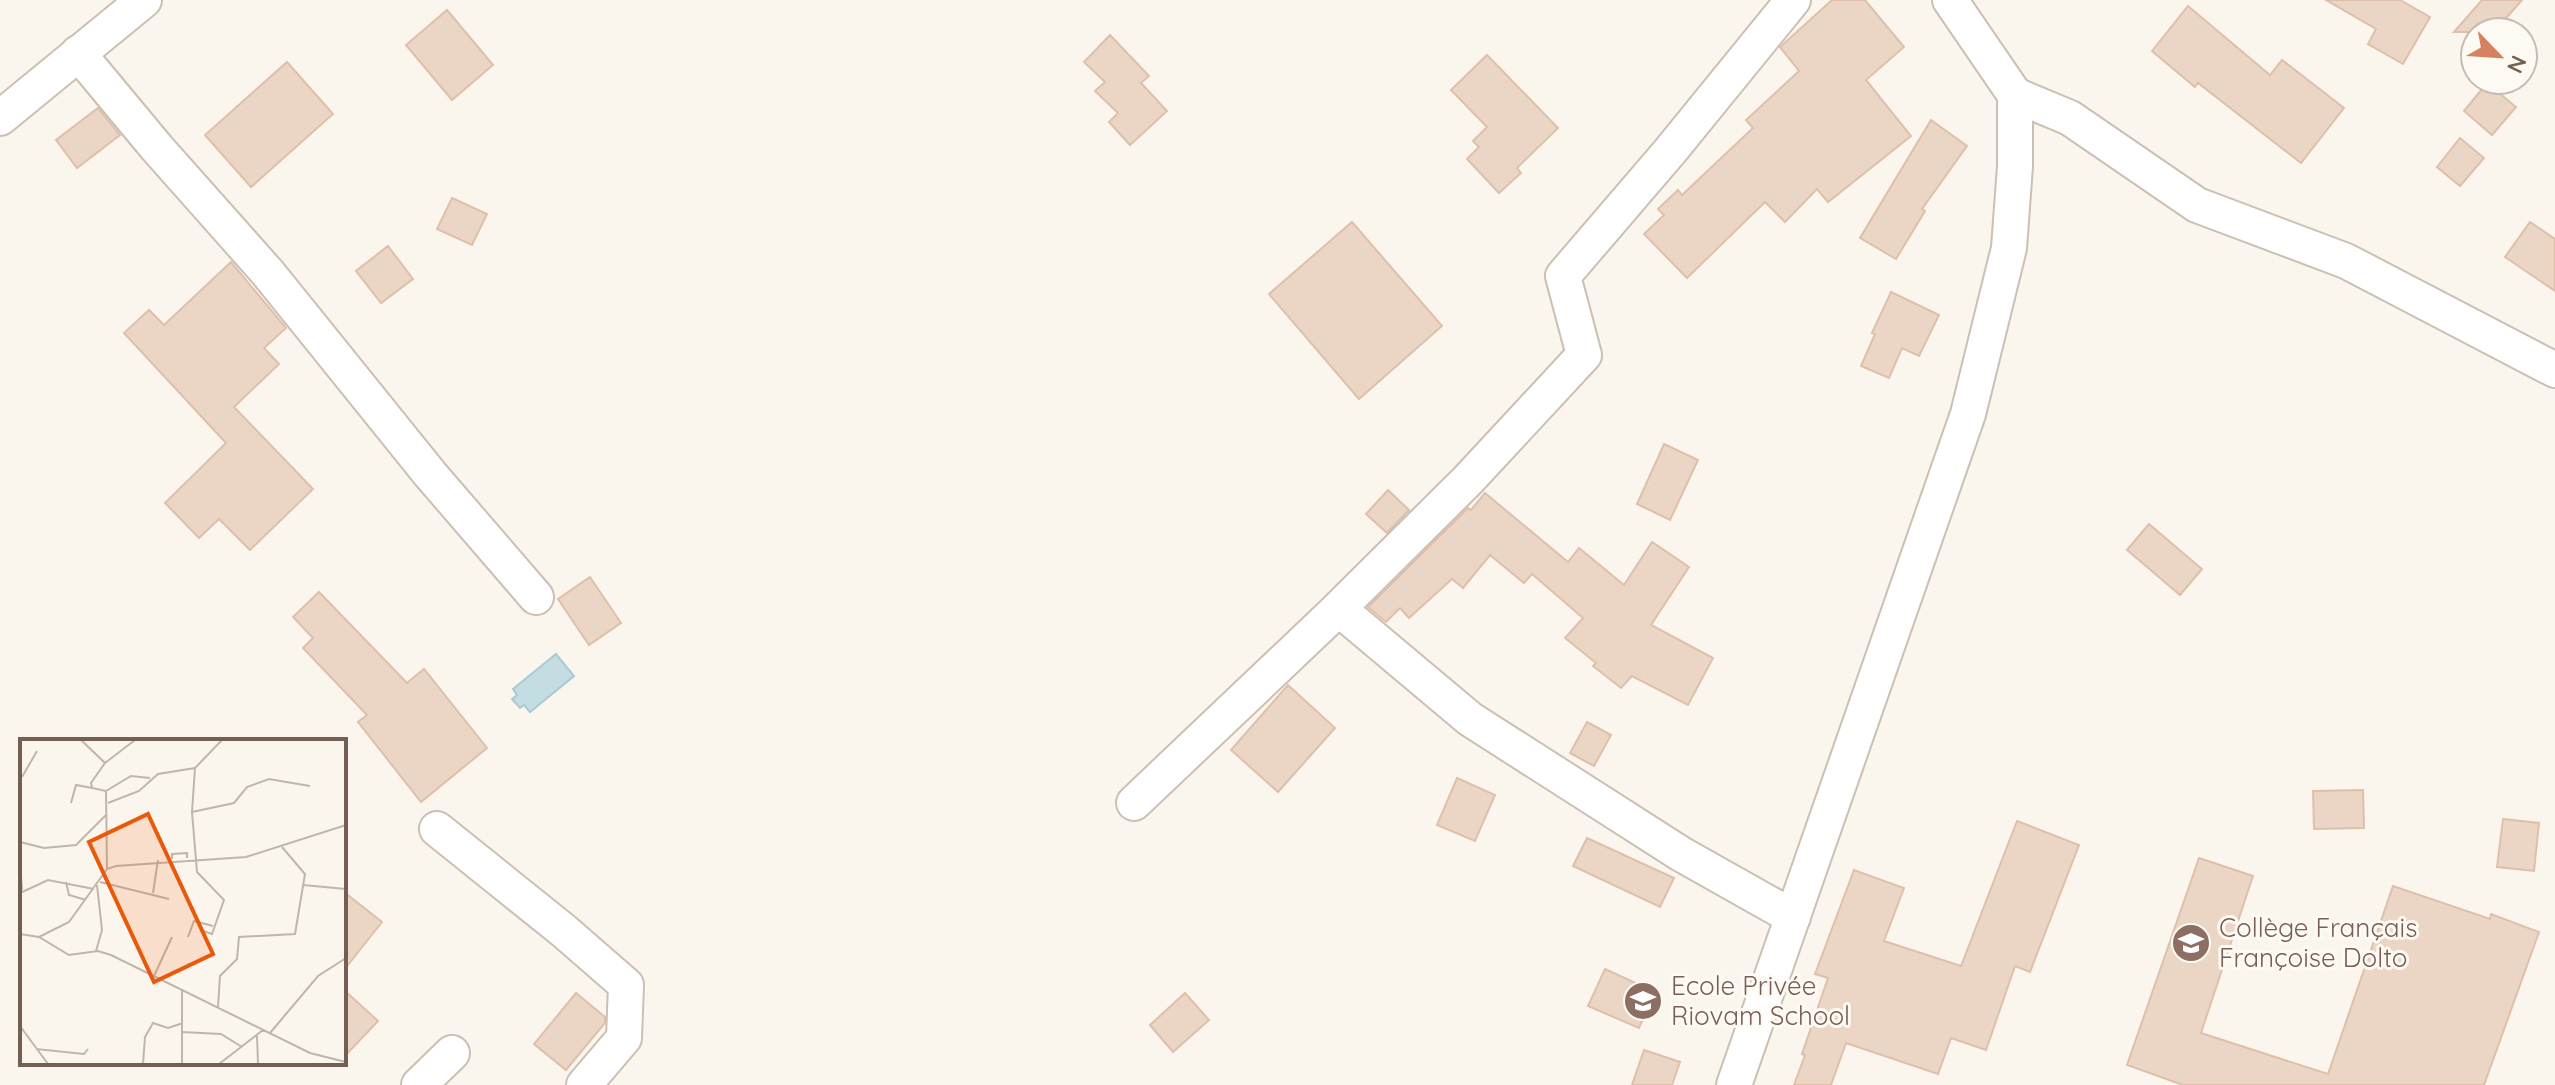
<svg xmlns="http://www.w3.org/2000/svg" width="2555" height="1085" font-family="Quicksand,sans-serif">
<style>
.water{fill:#c3dde3;stroke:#aacbd3;stroke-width:2}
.building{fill:#ebd6c6;stroke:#dec0aa;stroke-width:2}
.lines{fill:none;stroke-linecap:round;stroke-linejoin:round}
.minor-casing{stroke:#ccbfb3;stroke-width:38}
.minor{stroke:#fff;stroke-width:34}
.labels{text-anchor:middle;stroke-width:6;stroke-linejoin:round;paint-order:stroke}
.education-label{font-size:26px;fill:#785e54;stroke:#fdfaf3;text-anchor:start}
.inset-road{fill:none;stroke:#c1b5aa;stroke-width:2}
.view{fill:#e8590c;fill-opacity:0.15;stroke:#e8590c;stroke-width:4}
.inset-edge{fill:none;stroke:#745f52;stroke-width:4}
</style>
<rect width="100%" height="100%" fill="#fbf6ed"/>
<polygon class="water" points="556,654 574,676 530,712 524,705 520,708 512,699 517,695 513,689"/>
<g class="building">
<polygon points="1832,0 1865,0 1904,47 1866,80 1911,136 1828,202 1817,189 1785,222 1765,202 1687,278 1644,234 1664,215 1658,209 1678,190 1682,195 1753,128 1746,120 1799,71 1780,47"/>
<polygon points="2326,0 2400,0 2430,17 2403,64 2368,44 2376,29"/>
<polygon points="2482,0 2522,0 2494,32 2454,32"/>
<polygon points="2188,6 2270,75 2282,60 2344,108 2301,163 2198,83 2195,87 2152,51"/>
<polygon points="447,10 493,65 452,100 406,45"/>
<polygon points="1110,35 1149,76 1141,83 1167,111 1130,145 1109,122 1118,113 1095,91 1105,82 1084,62"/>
<polygon points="1487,55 1558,128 1517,168 1521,173 1499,193 1467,159 1479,147 1473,141 1487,127 1451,90"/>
<polygon points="287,62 333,114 251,187 205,135"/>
<polygon points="2487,83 2516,107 2492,135 2464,111"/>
<polygon points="98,108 120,135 77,168 56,140"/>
<polygon points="1931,120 1967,146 1922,209 1925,211 1896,259 1860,238"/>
<polygon points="2460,138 2484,158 2460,186 2437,167"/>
<polygon points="452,198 487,214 472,245 437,229"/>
<polygon points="1352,222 1442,326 1359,399 1269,294"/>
<polygon points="2530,222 2555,239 2555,291 2505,257"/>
<polygon points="388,246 413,279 381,303 356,271"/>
<polygon points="231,262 286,328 264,348 279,364 234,407 313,489 250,550 219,519 199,538 165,503 226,443 124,333 149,310 164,325"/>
<polygon points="1891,292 1939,315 1919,356 1902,348 1889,378 1861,366 1875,334 1872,333"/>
<polygon points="1664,444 1698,460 1670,520 1637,504"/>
<polygon points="1388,490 1409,510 1387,533 1366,514"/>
<polygon points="1485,493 1568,562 1579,548 1624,585 1652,542 1689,567 1651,625 1713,658 1688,705 1632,676 1621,688 1593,666 1596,663 1565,638 1583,618 1532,574 1524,583 1490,555 1463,588 1452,579 1409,618 1400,608 1386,622 1368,607 1468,508 1471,510"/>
<polygon points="2149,524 2202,569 2180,595 2127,550"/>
<polygon points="590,577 621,623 589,645 558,599"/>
<polygon points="319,592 407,683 424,669 487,748 421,802 358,722 367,715 303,648 313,638 293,617"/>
<polygon points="1288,685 1335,728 1278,792 1231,750"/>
<polygon points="1587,722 1611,735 1594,766 1570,753"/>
<polygon points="1457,778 1495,795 1475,841 1437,825"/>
<polygon points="2363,790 2364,828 2314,829 2313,791"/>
<polygon points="2503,819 2539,823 2534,871 2497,867"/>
<polygon points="2017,821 2079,845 2030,972 2015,966 1986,1050 1951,1038 1938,1074 1846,1043 1831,1085 1794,1085 1805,1055 1802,1054 1828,978 1815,974 1854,870 1904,888 1884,941 1961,966"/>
<polygon points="1587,838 1674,878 1660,907 1573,866"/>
<polygon points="2199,858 2253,876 2201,1033 2328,1074 2393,886 2490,919 2491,914 2539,932 2484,1085 2183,1085 2127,1065"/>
<polygon points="344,892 382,922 344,970"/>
<polygon points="1605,969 1655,992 1639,1028 1588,1006"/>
<polygon points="344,990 378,1021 344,1057"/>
<polygon points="576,993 605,1017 605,1023 566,1070 534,1044"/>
<polygon points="1185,993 1209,1020 1173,1052 1150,1025"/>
<polygon points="1644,1050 1680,1062 1672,1085 1632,1085"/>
</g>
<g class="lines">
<g class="minor-casing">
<g id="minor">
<polyline points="78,53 157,148 268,273 430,474 536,597"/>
<polyline points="2015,95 2070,118 2197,205 2346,261 2555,370"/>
<polyline points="0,118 144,0"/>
<polyline points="1339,609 1470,719 1681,854 1793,917"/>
<polyline points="1134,803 1333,614 1468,480 1584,355 1563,276 1671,150 1793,0"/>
<polyline points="437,829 564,931 626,985 624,1038 584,1085"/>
<polyline points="419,1085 452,1053"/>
<polyline points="1734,1085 1968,414 2009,248 2015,166 2015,95 1950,0"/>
</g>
</g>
<use href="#minor" class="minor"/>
</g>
<defs>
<g id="school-disc" transform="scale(2)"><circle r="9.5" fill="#8d6e63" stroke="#fdfaf3"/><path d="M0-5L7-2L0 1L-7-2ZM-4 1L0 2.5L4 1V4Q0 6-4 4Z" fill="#fff"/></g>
</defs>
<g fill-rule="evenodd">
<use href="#school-disc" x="2191" y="943"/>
<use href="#school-disc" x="1643" y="1001"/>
</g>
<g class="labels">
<g class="education-label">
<text x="2219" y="937">Collège Français<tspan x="2219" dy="30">Françoise Dolto</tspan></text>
<text x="1671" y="995">Ecole Privée<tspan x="1671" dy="30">Riovam School</tspan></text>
</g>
</g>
<g transform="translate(20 739)">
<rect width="326" height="326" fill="#fbf6ed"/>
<path class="inset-road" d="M61,1L85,24L71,44L72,49L86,52L87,130M85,24L115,1M175,29L172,73L177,133L204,161L192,195L180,191M2,38L17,12M86,52L111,37L130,39M51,64L56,46L72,49M88,64L119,52L138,35L175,29L202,1M172,73L214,64L227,48L249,40L290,47M0,103L24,109L56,106L87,75M152,120V115L167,114V119M0,124L2,151M46,143L49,156L66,161M80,143L149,160M283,146L326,150M0,154L28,141L74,150M133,154L138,121M0,195L19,198L49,216L78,212L91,216L290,314L326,323M19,198L49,183L87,130L96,127L226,118L326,86M168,198L174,182L193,187M76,212L82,191L77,146M134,237L152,198M198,268L200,237L217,220L219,198L275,195L285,135L262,108M0,287L28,325M162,293L201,295L222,308M250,294L298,237L326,219M237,297L238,325M16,310L64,315L68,310M123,325L125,298L133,284L148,289L163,284M162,325V250M199,325L243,291"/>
<path class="view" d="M128,75L193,215L134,243L69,103Z"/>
<rect width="326" height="326" class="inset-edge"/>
</g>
<g transform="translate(2499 56) rotate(115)"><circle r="38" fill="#fdfaf3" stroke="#c6bcb3" stroke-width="2"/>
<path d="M0-6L14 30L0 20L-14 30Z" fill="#d58162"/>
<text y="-12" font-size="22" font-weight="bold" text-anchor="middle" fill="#745f52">N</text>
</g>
</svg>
